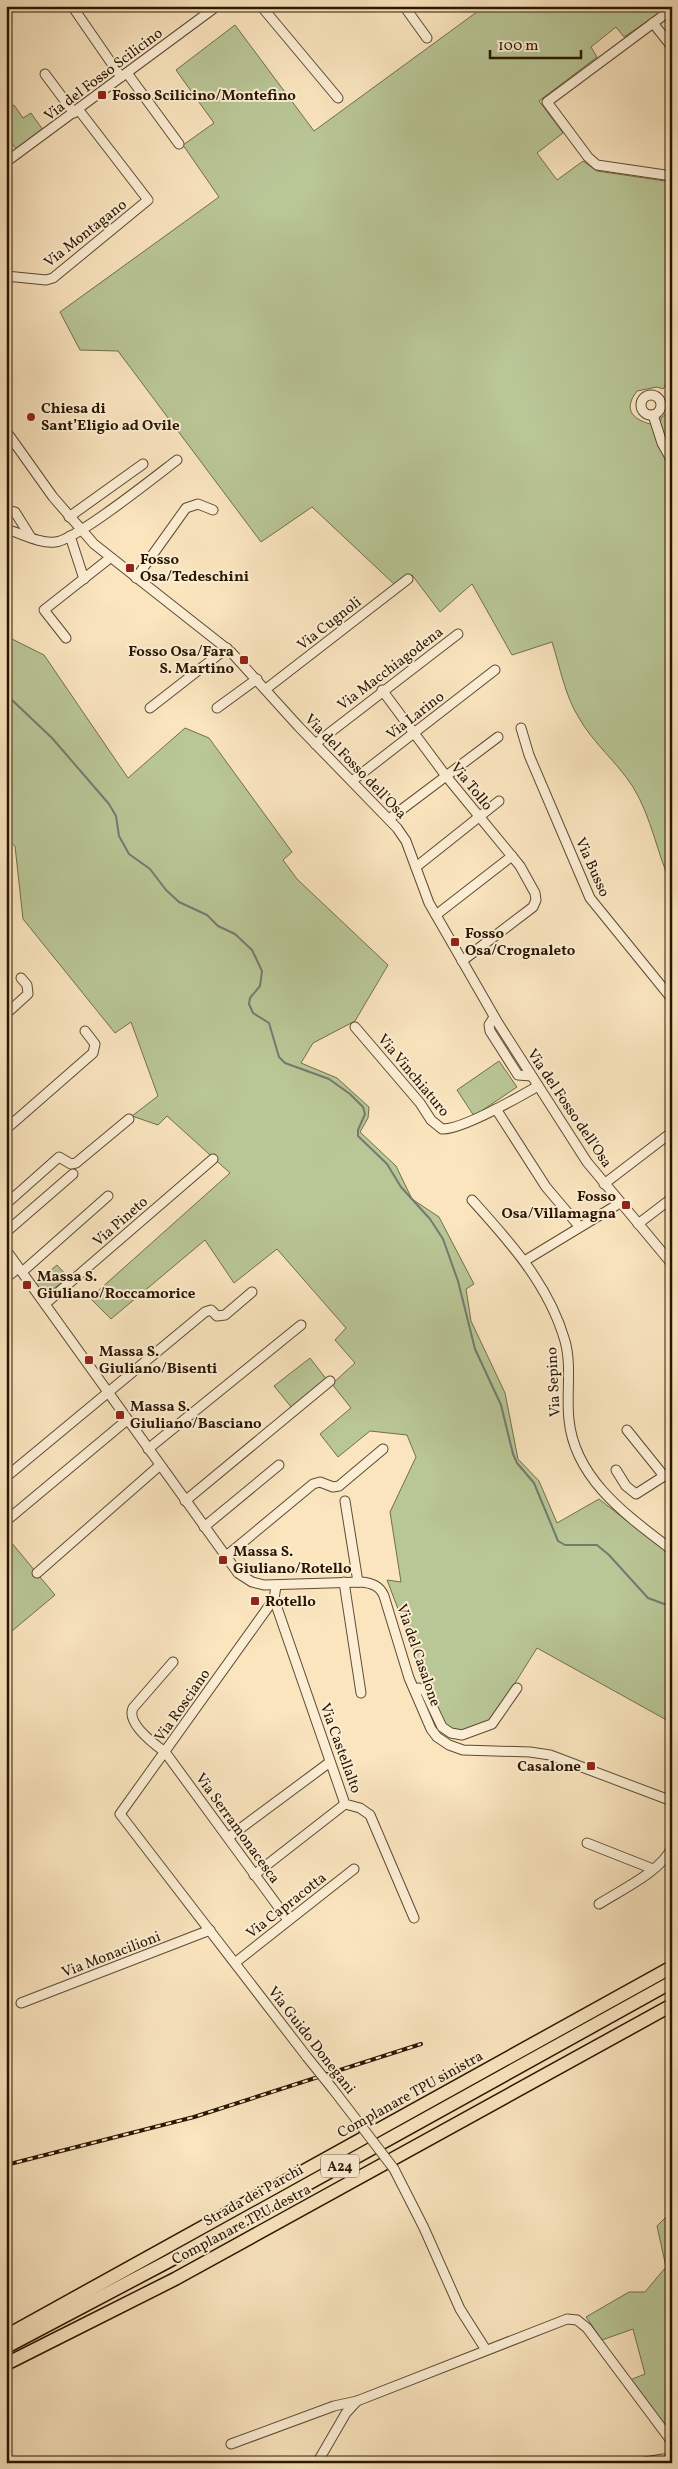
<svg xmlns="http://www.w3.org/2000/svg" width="678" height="2469" font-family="Vollkorn,serif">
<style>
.green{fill:#b9c696;stroke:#726e4b}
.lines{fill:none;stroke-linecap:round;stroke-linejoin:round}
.stream{stroke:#737a71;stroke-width:2}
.minor-casing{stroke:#5e4a30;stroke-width:11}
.highway-casing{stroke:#2a1600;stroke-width:15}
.minor{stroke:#fceed5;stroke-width:9}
.highway{stroke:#fae5bf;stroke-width:12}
.rail-casing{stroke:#2a1600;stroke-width:4}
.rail{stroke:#fceed5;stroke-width:2;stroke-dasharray:5.5;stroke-linecap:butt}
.minor-bridge-casing{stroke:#5e4a30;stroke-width:11;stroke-linecap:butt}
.minor-bridge{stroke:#fceed5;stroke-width:9}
.poi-dot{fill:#8f2418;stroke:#fceed5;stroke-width:2}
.labels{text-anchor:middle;stroke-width:4;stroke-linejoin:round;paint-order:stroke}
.shield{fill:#fceed5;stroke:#695740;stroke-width:1}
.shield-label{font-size:14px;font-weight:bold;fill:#2a1600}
.street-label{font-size:15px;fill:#2a1600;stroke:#fceed5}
.poi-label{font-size:15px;font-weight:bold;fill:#2a1600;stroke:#fceed5;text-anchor:start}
</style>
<rect width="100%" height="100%" fill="#fae5bf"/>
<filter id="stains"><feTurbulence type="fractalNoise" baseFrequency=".004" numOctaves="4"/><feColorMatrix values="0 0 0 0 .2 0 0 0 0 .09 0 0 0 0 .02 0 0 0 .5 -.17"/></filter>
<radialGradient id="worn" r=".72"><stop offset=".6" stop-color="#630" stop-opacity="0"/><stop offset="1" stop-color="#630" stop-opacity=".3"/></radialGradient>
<g class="green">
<path d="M485,6H670L624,37L616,27L591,47L597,57L539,101L563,133L537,153L557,180L583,161L597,171L672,182V376L663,389L657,387L637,391C619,414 640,423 660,426L661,418L672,409V886C657,854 652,818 633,787C617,762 593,743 579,718C565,696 560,667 552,642L512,655L472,584L440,612L412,575L394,584L312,507L261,542L118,351L80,350L60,312L219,197L183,145L214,123L176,70L235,25L314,131Z"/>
<polygon points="14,105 23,118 31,113 43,130 16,149 6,135 6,110"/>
<polygon points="6,636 44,655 128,778 185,728 209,738 292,852 283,860 297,879 388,965 355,1021 313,1043 301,1063 337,1078 369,1107 368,1118 360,1132 396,1166 412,1199 439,1217 474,1284 466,1289 471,1321 505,1393 518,1459 539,1481 557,1523 599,1499 672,1556 672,1723 537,1648 490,1723 459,1734 436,1718 432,1698 387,1580 401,1582 390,1512 416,1457 407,1435 370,1431 338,1457 320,1434 351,1408 332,1384 355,1363 335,1340 346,1328 277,1249 234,1283 205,1240 111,1319 90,1298 230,1173 167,1116 158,1125 132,1116 158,1096 131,1022 115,1033 23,919 15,846 6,838"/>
<polygon points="499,1061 517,1087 474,1116 457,1090"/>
<polygon points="57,1265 68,1277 45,1296 34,1284"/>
<polygon points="310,1358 327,1380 292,1408 274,1386"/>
<polygon points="6,1536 55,1595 6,1636"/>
<polygon points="672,2211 672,2433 630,2380 645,2374 633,2329 602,2340 586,2317 629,2292 645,2292 666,2267 657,2226"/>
</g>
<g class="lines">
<polyline class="stream" points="6,691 13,701 52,738 109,804 116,816 119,836 129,854 150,869 166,890 179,902 207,915 218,926 235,934 252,950 262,971 260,986 250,998 249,1004 253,1013 269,1023 279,1057 285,1063 329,1079 350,1094 363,1107 365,1114 358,1130 358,1136 387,1164 401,1187 430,1219 443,1239 458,1281 475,1349 501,1405 513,1454 517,1463 534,1483 558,1541 565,1545 597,1545 609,1555 648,1598 672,1607"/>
<g class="minor-casing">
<g id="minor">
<polyline points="72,6 121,77"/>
<polyline points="261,6 338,98"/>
<polyline points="404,6 427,38"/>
<polyline points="672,9 547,102 588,157 597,165 672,176"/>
<polyline points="653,23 672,47"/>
<polyline points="127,73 179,144"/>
<polyline points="45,74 74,113"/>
<polyline points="6,162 217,6"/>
<polyline points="6,276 46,280 53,278 148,200 78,109"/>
<circle cx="651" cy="405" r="10"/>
<polyline points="653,415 662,443 672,461"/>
<polyline points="6,431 53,497 94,544 231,652 299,727 397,828 406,841 429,903 498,1023 587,1162 672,1264"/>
<polyline points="6,512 11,511 15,512 30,536"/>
<polyline points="69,517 143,464"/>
<path d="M6,529C20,533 40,544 55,542C75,541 156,476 177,460"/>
<polyline points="70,536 84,579"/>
<polyline points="136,578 186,508 198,504 213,510"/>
<polyline points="66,638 44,610 110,558"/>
<polyline points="266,689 408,579"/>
<polyline points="382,690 446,776 520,866 535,893 536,900 533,907 462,961"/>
<polyline points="150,708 227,648"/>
<polyline points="217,708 257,679"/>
<polyline points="521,728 529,755 590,898 672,999"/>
<polyline points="315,744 458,634"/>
<polyline points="352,781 495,670"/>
<polyline points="389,819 498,737"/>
<polyline points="416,867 499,801"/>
<polyline points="436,915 512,856"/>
<polyline points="6,1014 28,994 27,985 21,978"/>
<polyline points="494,1017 489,1025 490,1031 518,1075 531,1076"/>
<path d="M355,1027L420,1103L431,1120L442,1129C462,1130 519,1097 538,1086"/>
<polyline points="496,1109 546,1187 579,1226"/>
<polyline points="6,1129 93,1053 95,1044 85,1031"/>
<polyline points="604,1184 672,1132"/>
<path d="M472,1200C510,1242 549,1285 565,1341C572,1366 566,1395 569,1420C575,1480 629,1517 672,1550"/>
<polyline points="6,1204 59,1157 71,1164 76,1163 129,1119"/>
<polyline points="638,1224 672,1198"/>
<polyline points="6,1232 73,1174"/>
<path d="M6,1250L238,1573L252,1582L264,1585L361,1582C372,1583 380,1586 384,1596L409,1678L431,1729L437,1737L449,1745L463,1750L530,1752L550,1755L672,1801"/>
<polyline points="526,1260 620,1203"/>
<polyline points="22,1272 108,1196"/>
<polyline points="6,1278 18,1268"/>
<polyline points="45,1304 213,1159"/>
<polyline points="627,1430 664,1476"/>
<polyline points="148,1449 301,1325"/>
<polyline points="616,1470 626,1486 636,1494 672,1471"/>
<polyline points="6,1477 205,1312 211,1310 217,1316 225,1315 252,1292"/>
<polyline points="185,1501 330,1381"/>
<polyline points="345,1501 358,1582"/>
<polyline points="6,1521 127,1420"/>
<polyline points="204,1527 279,1465"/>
<polyline points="225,1557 313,1484 320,1482 333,1487 339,1486 383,1449"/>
<polyline points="37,1573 159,1466"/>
<polyline points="344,1582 361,1693"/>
<polyline points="276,1586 274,1599 120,1814 307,2057"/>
<polyline points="274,1599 345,1804 360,1808 370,1815 414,1918"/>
<path d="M173,1662L133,1708C126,1723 154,1744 165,1752L288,1920"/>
<polyline points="414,1689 419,1688 425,1691 442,1727 451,1733 462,1735 492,1724 517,1688"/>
<polyline points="229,1837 330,1762"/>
<polyline points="587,1843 653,1869"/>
<polyline points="254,1875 345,1804"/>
<path d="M599,1904C621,1890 662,1871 672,1847"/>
<polyline points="236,1962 354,1869"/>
<polyline points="21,2003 210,1930"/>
<polyline points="332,2088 362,2127"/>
<polyline points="394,2169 424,2228 460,2309 486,2350"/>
<polyline points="231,2444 334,2406 357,2401 567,2319 577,2320 587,2328 672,2442"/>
<polyline points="317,2463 346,2413 357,2401"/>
<polyline points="639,2463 663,2459 668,2463"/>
</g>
</g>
<g class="highway-casing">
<g id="highway">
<polyline points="6,2336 672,1967"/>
<polyline points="6,2347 167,2262 672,1982"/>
<polyline points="6,2364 175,2279 672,2005"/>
</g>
</g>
<use href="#minor" class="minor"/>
<use href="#highway" class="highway"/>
<g class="rail-casing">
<polyline id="rail" points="6,2165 194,2117 421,2044"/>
</g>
<use href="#rail" class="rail"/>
<g class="minor-bridge-casing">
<g id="minor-bridge">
<polyline points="307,2057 332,2088"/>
<polyline points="362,2127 394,2169"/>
</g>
</g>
<use href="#minor-bridge" class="minor-bridge"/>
</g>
<g class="poi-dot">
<rect x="97" y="90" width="10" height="10" rx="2.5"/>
<circle cx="31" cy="417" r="5"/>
<rect x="125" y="563" width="10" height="10" rx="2.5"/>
<rect x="239" y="655" width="10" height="10" rx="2.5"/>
<rect x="450" y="937" width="10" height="10" rx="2.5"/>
<rect x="621" y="1200" width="10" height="10" rx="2.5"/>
<rect x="22" y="1280" width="10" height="10" rx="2.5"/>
<rect x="84" y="1355" width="10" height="10" rx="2.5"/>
<rect x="115" y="1410" width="10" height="10" rx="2.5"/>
<rect x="218" y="1555" width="10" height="10" rx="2.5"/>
<rect x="250" y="1596" width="10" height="10" rx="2.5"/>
<rect x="586" y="1761" width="10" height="10" rx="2.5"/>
</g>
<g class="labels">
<rect class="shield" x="321" y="2154.5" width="38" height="23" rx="4"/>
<g class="shield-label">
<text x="340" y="2171">A24</text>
</g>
<g class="street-label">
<text transform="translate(103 74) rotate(-37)" y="5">Via del Fosso Scilicino</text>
<text transform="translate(85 233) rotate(-38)" y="5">Via Montagano</text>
<text transform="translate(329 623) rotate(-38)" y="5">Via Cugnoli</text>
<text transform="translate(390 668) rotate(-37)" y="5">Via Macchiagodena</text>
<text transform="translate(415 715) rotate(-38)" y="5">Via Larino</text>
<text transform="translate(356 766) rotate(46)" y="5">Via del Fosso dell'Osa</text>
<text transform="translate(472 786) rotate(51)" y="5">Via Tollo</text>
<text transform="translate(593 867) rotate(66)" y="5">Via Busso</text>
<text transform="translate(414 1075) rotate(50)" y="5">Via Vinchiaturo</text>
<text transform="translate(570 1108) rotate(56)" y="5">Via del Fosso dell'Osa</text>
<text transform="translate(120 1221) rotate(-41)" y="5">Via Pineto</text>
<text transform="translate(553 1382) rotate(-93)" y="5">Via Sepino</text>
<text transform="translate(419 1655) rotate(71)" y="5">Via del Casalone</text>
<text transform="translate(182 1705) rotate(-55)" y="5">Via Rosciano</text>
<text transform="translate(341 1748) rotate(70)" y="5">Via Castellalto</text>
<text transform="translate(238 1828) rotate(54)" y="5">Via Serramonacesca</text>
<text transform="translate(286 1905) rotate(-38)" y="5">Via Capracotta</text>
<text transform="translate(111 1954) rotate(-21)" y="5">Via Monacilioni</text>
<text transform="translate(312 2040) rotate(52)" y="5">Via Guido Donegani</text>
<text transform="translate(410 2094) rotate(-29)" y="5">Complanare TPU sinistra</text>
<text transform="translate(253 2195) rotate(-29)" y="5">Strada dei Parchi</text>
<text transform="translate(241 2224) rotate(-28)" y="5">Complanare TPU destra</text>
</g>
<g class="poi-label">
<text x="112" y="100">Fosso Scilicino/Montefino</text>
<text x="41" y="413">Chiesa di<tspan x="41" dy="17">Sant’Eligio ad Ovile</tspan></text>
<text x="140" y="564">Fosso<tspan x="140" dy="17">Osa/Tedeschini</tspan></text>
<text x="234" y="656" text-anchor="end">Fosso Osa/Fara<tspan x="234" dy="17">S. Martino</tspan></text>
<text x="465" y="938">Fosso<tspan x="465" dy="17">Osa/Crognaleto</tspan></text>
<text x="616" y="1201" text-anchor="end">Fosso<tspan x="616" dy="17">Osa/Villamagna</tspan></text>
<text x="37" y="1281">Massa S.<tspan x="37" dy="17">Giuliano/Roccamorice</tspan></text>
<text x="99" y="1356">Massa S.<tspan x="99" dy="17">Giuliano/Bisenti</tspan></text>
<text x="130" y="1411">Massa S.<tspan x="130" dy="17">Giuliano/Basciano</tspan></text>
<text x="233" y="1556">Massa S.<tspan x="233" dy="17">Giuliano/Rotello</tspan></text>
<text x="265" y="1606">Rotello</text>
<text x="581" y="1771" text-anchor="end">Casalone</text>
</g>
</g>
<rect width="678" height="2469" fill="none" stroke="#fae5bf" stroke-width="25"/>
<rect x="8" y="8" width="663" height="2454" fill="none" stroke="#2a1600" stroke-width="2.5"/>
<rect x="12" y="12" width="653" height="2444" fill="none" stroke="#2a1600"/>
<path d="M490 50v8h91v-8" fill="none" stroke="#2a1600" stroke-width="2.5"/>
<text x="498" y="50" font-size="15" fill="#2a1600" stroke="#fceed5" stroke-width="4" paint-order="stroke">100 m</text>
<rect width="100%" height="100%" filter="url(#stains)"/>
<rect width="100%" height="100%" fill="url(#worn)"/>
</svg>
